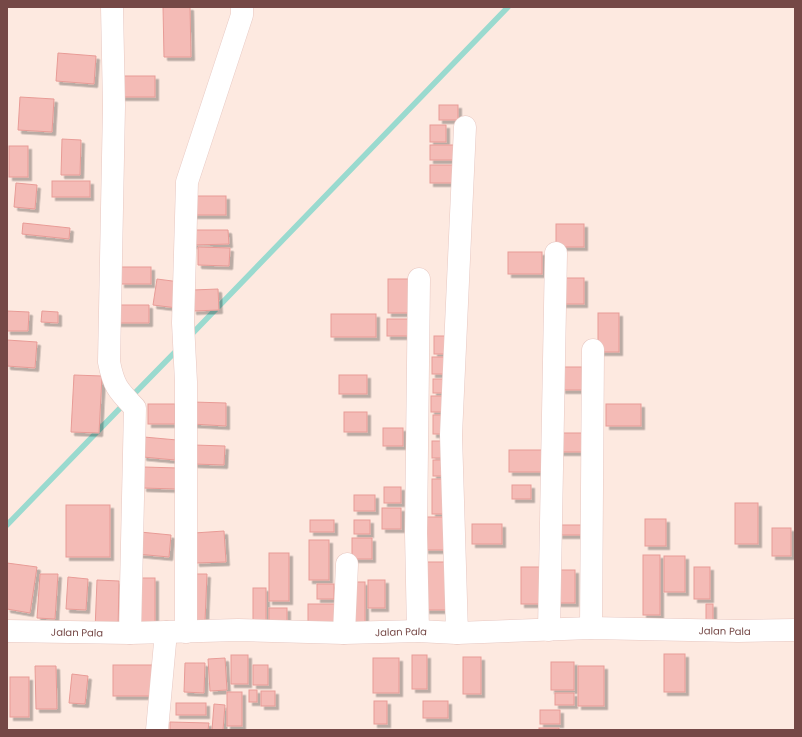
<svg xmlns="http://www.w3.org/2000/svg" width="802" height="737" font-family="Poppins,sans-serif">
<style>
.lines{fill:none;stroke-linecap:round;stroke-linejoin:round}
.stream{stroke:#9adacf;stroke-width:5.5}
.building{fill:#f4bbb6;stroke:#e89b96;filter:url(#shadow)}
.minor-casing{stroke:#e7c7c1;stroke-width:23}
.minor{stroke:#fff;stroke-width:22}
.labels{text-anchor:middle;stroke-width:3;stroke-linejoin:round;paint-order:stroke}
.street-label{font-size:10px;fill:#754846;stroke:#ffeee7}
</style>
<defs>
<filter id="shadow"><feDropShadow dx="3.5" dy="3.5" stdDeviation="0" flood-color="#0004"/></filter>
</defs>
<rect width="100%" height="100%" fill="#fde9e0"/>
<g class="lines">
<g class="stream">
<polyline points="189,337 508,7"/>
<polyline points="131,397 178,349"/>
<polyline points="7,525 125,403"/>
</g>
</g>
<g class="building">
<polygon points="163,7 190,7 191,57 164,57"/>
<polygon points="58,53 96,56 94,84 56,81"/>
<rect x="118" y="76" width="37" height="21"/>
<polygon points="20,97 54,99 52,132 18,130"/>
<rect x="439" y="105" width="19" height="15"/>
<rect x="430" y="125" width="16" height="17"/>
<polygon points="62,139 81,140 80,175 61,175"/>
<rect x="430" y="145" width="27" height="15"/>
<rect x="9" y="146" width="19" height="31"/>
<rect x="430" y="165" width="26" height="18"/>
<rect x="52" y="181" width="38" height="16"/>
<polygon points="16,183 37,185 35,209 14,207"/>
<rect x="193" y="196" width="33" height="19"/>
<polygon points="23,223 70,228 69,239 22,234"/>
<rect x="556" y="224" width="28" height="23"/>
<polygon points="193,230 228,230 229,244 193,245"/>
<polygon points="198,247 230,248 229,266 198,265"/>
<rect x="508" y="252" width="34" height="22"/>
<rect x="121" y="267" width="30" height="17"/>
<rect x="560" y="278" width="24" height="26"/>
<polygon points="157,279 180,282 177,308 153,305"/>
<rect x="388" y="279" width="28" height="34"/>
<polygon points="218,289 219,310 193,311 193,290"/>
<polygon points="117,305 149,305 149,323 116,323"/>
<polygon points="7,311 29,312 28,331 7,331"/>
<polygon points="42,311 58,312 58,323 41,322"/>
<rect x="598" y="313" width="21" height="39"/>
<rect x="331" y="314" width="45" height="23"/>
<rect x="387" y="319" width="26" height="17"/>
<rect x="434" y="336" width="18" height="18"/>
<polygon points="7,340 37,342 35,368 7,366"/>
<rect x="432" y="357" width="19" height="17"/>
<rect x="562" y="367" width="20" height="23"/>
<polygon points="74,375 102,376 99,433 71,432"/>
<rect x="339" y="375" width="28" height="19"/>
<rect x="433" y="379" width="18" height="14"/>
<rect x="431" y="396" width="19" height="16"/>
<polygon points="193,402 226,403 226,426 192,424"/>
<rect x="148" y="404" width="27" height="20"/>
<rect x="606" y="404" width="35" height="22"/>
<rect x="344" y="412" width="23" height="20"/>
<rect x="433" y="415" width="15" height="19"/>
<rect x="383" y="428" width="20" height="18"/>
<rect x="557" y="433" width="27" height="19"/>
<polygon points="144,437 177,440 175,460 143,457"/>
<rect x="432" y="441" width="17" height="17"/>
<polygon points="194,445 225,446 224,465 194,464"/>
<rect x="509" y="450" width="33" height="22"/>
<rect x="433" y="460" width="16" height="16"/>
<polygon points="144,467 178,468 177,489 143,488"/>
<rect x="432" y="479" width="19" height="35"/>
<rect x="512" y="485" width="19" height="14"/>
<rect x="384" y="487" width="17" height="16"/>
<rect x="354" y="495" width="21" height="16"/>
<rect x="735" y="503" width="23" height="41"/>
<rect x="66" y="505" width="44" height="52"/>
<rect x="382" y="508" width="19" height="21"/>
<rect x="425" y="517" width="25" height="33"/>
<rect x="645" y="519" width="21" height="27"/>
<rect x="310" y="520" width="24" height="12"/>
<rect x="354" y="520" width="16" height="14"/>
<rect x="472" y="524" width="30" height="20"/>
<rect x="559" y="525" width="23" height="10"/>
<rect x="772" y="528" width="19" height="28"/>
<polygon points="224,531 226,562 196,563 194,533"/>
<polygon points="140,532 171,535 169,557 137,554"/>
<rect x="352" y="538" width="20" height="21"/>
<rect x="309" y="540" width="20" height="40"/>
<rect x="269" y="553" width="20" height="48"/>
<rect x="643" y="555" width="17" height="60"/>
<rect x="664" y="556" width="21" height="36"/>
<rect x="426" y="562" width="22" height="48"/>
<polygon points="7,563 37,567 30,613 7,609"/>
<rect x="521" y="567" width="22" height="37"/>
<rect x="694" y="567" width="16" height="32"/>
<rect x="557" y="570" width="18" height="33"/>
<polygon points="40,574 58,574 55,619 37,618"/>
<polygon points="192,574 207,574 205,621 190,621"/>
<polygon points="68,577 88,579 86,610 66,609"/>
<rect x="134" y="578" width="21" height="46"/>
<polygon points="97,580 119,581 118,631 95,630"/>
<rect x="368" y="580" width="17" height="28"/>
<rect x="348" y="582" width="17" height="40"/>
<rect x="317" y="584" width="17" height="15"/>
<rect x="253" y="588" width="13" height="33"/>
<rect x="308" y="604" width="27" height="20"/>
<rect x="706" y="604" width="7" height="22"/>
<rect x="269" y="608" width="18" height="18"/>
<rect x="664" y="654" width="21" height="38"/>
<rect x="231" y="655" width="17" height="29"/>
<rect x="412" y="655" width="15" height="34"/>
<rect x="463" y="657" width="18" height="37"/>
<polygon points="225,658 227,690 210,691 208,659"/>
<rect x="373" y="658" width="26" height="35"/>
<rect x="551" y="662" width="23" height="28"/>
<polygon points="185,663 205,663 204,693 184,692"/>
<rect x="113" y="665" width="39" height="31"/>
<rect x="253" y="665" width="15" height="20"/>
<polygon points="35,666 56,666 57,709 36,709"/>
<rect x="578" y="666" width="26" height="40"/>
<polygon points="72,674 88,676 85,704 69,703"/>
<rect x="10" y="677" width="19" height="40"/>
<rect x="249" y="690" width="8" height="12"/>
<rect x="261" y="691" width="14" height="15"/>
<rect x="227" y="692" width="15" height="34"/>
<rect x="555" y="693" width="19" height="12"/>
<rect x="374" y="701" width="13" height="23"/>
<rect x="423" y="701" width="25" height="17"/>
<rect x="176" y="703" width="30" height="12"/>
<polygon points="214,704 225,705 223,730 212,730"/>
<rect x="540" y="710" width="20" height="14"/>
<polygon points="170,722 209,723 208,730 170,730"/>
<rect x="539" y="728" width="20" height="2"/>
</g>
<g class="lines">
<g class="minor-casing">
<g id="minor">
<path d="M112,7L114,106L109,362C114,387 118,390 135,408L130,633"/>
<polyline points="591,628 593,350"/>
<polyline points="549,630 556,253"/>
<path id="s1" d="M7,631L130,633L238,630L344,633L418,631L457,633L591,628L738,631L795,630"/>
<polyline points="418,631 416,533 419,279"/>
<polyline points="186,632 186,382 183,323 187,182 242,15 242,7"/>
<polyline points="344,633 347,564"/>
<polyline points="457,633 451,435 465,127"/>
<polyline points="157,730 166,632"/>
</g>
</g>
<use href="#minor" class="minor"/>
</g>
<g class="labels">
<g class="street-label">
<text dy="4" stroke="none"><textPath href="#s1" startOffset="718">Jalan Pala</textPath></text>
<text dy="4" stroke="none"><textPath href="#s1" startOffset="70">Jalan Pala</textPath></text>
<text dy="4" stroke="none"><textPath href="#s1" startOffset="394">Jalan Pala</textPath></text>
</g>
</g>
<rect width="802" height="737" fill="none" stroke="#754846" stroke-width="16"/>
</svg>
